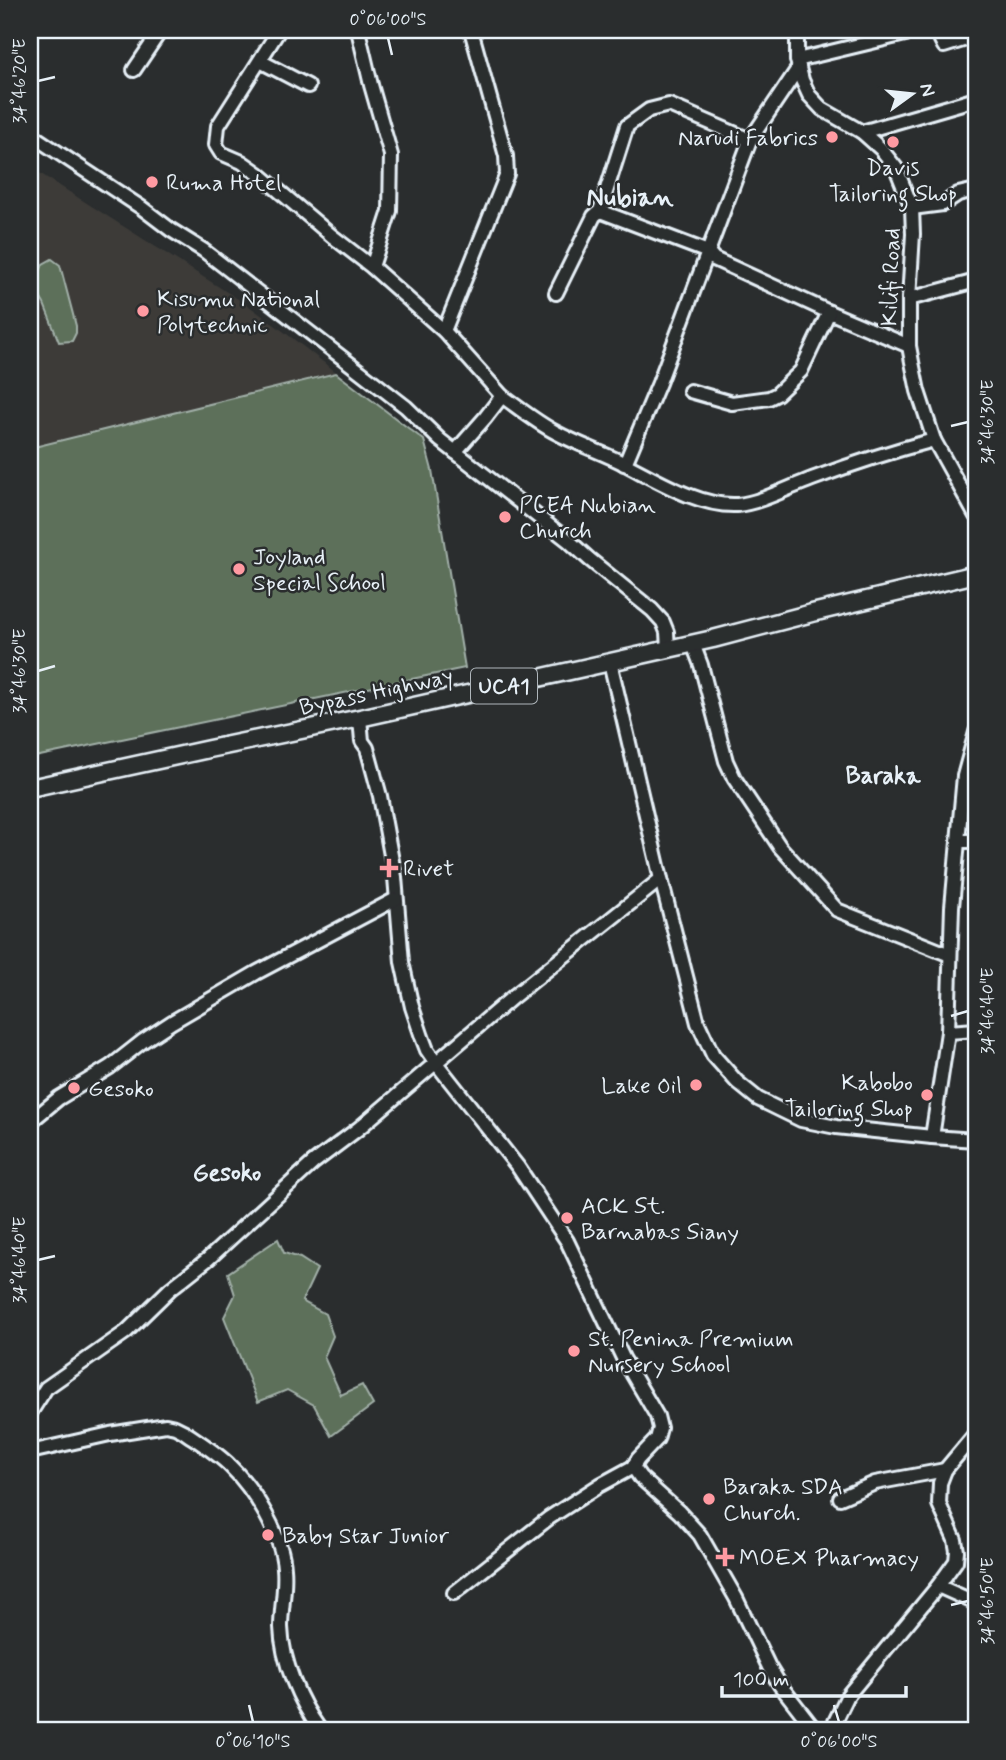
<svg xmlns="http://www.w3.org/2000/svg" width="1006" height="1760" font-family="Mynerve,sans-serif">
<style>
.built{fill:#3c3b38}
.green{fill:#5d705a;stroke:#a2b0a9;stroke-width:2}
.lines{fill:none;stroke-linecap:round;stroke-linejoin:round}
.minor-casing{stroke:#e8f1f8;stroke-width:18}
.major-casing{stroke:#e8f1f8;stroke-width:21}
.minor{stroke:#2a2d2e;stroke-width:12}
.major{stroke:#2a2d2e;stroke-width:16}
.ticks{fill:none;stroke:#e8f1f8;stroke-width:2.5}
.poi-dot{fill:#ff9aa2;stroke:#2a2d2e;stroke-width:2.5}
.labels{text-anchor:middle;stroke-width:5;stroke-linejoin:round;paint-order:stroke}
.shield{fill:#2a2d2e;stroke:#afb6bb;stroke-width:2}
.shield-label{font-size:21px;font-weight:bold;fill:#e8f1f8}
.poi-label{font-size:23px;fill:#e8f1f8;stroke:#2a2d2e;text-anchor:start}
.street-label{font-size:23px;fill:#e8f1f8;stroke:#2a2d2e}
.neighbourhood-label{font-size:24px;font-weight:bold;fill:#e8f1f8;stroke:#2a2d2e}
.quarter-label{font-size:26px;font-weight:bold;fill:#e8f1f8;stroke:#2a2d2e}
.neatline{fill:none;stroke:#e8f1f8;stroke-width:2.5}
.ticks-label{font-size:18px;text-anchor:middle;fill:#e8f1f8}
</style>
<rect width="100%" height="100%" fill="#2a2d2e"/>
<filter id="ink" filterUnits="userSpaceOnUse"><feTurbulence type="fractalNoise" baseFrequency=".0143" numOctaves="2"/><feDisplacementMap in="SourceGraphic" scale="14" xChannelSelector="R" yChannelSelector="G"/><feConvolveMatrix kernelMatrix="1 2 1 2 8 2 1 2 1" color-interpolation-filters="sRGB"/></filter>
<g filter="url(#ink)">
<polygon class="built" points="30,167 249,306 287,334 424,440 432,470 30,725"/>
<g class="green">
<polygon points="52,259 60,265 76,326 76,333 72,341 59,342 44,304 37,292 37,279 43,264"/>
<polygon points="336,373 424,440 432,470 465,668 30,758 30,448"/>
<polygon points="278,1239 284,1253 300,1258 317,1269 302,1301 325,1314 333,1336 324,1357 341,1395 362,1385 373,1405 331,1436 314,1405 287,1390 258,1402 224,1317 235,1295 228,1273"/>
</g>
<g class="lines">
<g class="minor-casing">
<g id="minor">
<polyline points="279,30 218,126 216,145 221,153 242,162 259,174 332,236 372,267 444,331 502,396 485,418 455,452"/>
<polyline points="358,30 371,85 391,155 390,211 372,267"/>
<polyline points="801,30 797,38 797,60 802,80 809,95 822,109 862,132 881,149 896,168 912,208 913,234 909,299 909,346 912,362 918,391 934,440 976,516"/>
<polyline points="936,30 944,46 976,36"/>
<polyline points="797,60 922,30"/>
<polyline points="260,61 308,86"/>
<polyline points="799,67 750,140 708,252 714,259 829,312 909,346"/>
<polyline points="134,70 161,30"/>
<polyline points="862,132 976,99"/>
<polyline points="30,134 142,208 171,230 203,250 406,407 440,440 569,541 589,559 652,610 663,622 667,632 668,649"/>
<polyline points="912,208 943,204 958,194 976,190"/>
<polyline points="600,211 708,252 659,383 625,464 624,464"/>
<polyline points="556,293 594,216 600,211 627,126 649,110 669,105 750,140"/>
<polyline points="909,299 976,281"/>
<polyline points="444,331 507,174 506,156 471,30"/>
<polyline points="690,391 732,403 769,398 777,394 801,371 829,312"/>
<path d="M502,396C519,408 536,422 555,432C577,444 601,452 623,463C655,479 699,507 737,505C760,503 790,487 812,479C852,464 892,451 934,440"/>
<polyline points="693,644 701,665 726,761 734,778 780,847 837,910 950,955"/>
<polyline points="610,662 661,879 698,1023 713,1055 737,1082 758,1099 801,1120 836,1127 932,1137 976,1140"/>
<polyline points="360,718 362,741 367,748 380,796 395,877 402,962 412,1007 422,1037 427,1050 436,1063 518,1167 567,1241 623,1358 657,1416 660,1428 657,1439 638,1459 633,1467 640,1477 679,1512 700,1535 736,1598 769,1667 780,1685 815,1730"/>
<polyline points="959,841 976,841"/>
<polyline points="948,1032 976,1030"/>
<polyline points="30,1122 59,1098 110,1067 143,1041 172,1022 256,973 396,899"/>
<polyline points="932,1137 948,1032 952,907 964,776 976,732"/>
<polyline points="30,1413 46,1388 126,1332 170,1289 208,1259 313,1163 358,1129 514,996 661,879"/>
<path d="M30,1452L110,1434L166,1425L175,1427L183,1431C199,1442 216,1452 230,1466C254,1489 282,1535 284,1568C286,1588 281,1608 281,1627C282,1662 300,1702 320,1730"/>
<polyline points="840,1498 875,1483 945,1470"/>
<polyline points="938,1586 976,1603"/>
<polyline points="454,1593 549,1518 600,1485 633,1467"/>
<polyline points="831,1730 848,1695 938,1586 956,1561 957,1551 955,1540 939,1504 940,1483 945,1470 976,1433"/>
</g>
</g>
<g class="major-casing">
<polyline id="major" points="30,788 209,749 360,718 713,639 812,613 976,574"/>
</g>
<use href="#minor" class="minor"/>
<use href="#major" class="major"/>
</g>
</g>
<path class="ticks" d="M388,38L392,55M38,81L55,77M951,426L968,422M38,671L55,666M951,1016L968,1011M38,1260L55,1256M951,1605L968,1601M249,1705L253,1722M834,1705L839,1722"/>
<g class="poi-dot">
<circle cx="832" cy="137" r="7"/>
<circle cx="893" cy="142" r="7"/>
<circle cx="152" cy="182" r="7"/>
<circle cx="143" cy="311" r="7"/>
<circle cx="505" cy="517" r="7"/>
<circle cx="239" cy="569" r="7"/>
<path d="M385.5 857.5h7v7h7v7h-7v7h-7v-7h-7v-7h7z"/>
<circle cx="696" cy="1085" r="7"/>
<circle cx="74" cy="1088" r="7"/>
<circle cx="927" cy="1095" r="7"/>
<circle cx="567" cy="1218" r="7"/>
<circle cx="574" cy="1351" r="7"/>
<circle cx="709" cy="1499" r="7"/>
<circle cx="268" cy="1535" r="7"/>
<path d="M721.5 1546.5h7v7h7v7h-7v7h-7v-7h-7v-7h7z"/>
</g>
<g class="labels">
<rect class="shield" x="471" y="668.5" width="66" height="35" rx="5"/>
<g class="shield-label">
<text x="504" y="693">UCA1</text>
</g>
<g class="poi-label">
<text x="818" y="145" text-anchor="end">Narudi Fabrics</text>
<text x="893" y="175" text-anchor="middle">Davis<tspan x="893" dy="26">Tailoring Shop</tspan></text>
<text x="166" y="190">Ruma Hotel</text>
<text x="157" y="306">Kisumu National<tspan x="157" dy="26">Polytechnic</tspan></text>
<text x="519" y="512">PCEA Nubian<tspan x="519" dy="26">Church</tspan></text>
<text x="253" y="564">Joyland<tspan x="253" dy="26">Special School</tspan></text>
<text x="403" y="876">Rivet</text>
<text x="913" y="1090" text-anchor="end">Kabobo<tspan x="913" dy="26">Tailoring Shop</tspan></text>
<text x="682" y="1093" text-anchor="end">Lake Oil</text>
<text x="88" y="1096">Gesoko</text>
<text x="581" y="1213">ACK St.<tspan x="581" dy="26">Barnabas Siany</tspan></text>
<text x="588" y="1346">St. Penina Premium<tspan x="588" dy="26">Nursery School</tspan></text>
<text x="723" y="1494">Baraka SDA<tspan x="723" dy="26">Church.</tspan></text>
<text x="282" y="1543">Baby Star Junior</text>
<text x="739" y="1565">MOEX Pharmacy</text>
</g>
<g class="street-label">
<text transform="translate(890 277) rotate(-88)" y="8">Kilifi Road</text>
<text transform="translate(376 691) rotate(-12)" y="8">Bypass Highway</text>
</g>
<g class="neighbourhood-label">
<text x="883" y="783">Baraka</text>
<text x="227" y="1180">Gesoko</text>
</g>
<g class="quarter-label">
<text x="630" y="205">Nubian</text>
</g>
</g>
<rect width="1006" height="1760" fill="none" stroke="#2a2d2e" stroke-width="77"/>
<g transform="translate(912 94) rotate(75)" stroke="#2a2d2e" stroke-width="5" paint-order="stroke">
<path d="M0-5L12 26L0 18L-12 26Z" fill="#e8f1f8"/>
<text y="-10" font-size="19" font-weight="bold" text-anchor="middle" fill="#e8f1f8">N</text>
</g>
<path d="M722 1686v10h184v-10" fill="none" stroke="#e8f1f8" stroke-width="3.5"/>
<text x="733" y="1686" font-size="21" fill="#e8f1f8" stroke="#2a2d2e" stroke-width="5" paint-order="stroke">100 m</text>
<rect x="38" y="38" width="930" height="1684" class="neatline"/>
<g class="ticks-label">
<text x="388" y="25">0°06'00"S</text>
<text transform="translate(19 81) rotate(-90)" y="6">34°46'20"E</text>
<text transform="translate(987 422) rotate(-90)" y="6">34°46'30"E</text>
<text transform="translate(19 671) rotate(-90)" y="6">34°46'30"E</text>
<text transform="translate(987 1011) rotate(-90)" y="6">34°46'40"E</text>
<text transform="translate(19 1260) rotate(-90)" y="6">34°46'40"E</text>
<text transform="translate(987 1601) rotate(-90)" y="6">34°46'50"E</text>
<text x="253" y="1747">0°06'10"S</text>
<text x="839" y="1747">0°06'00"S</text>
</g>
</svg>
